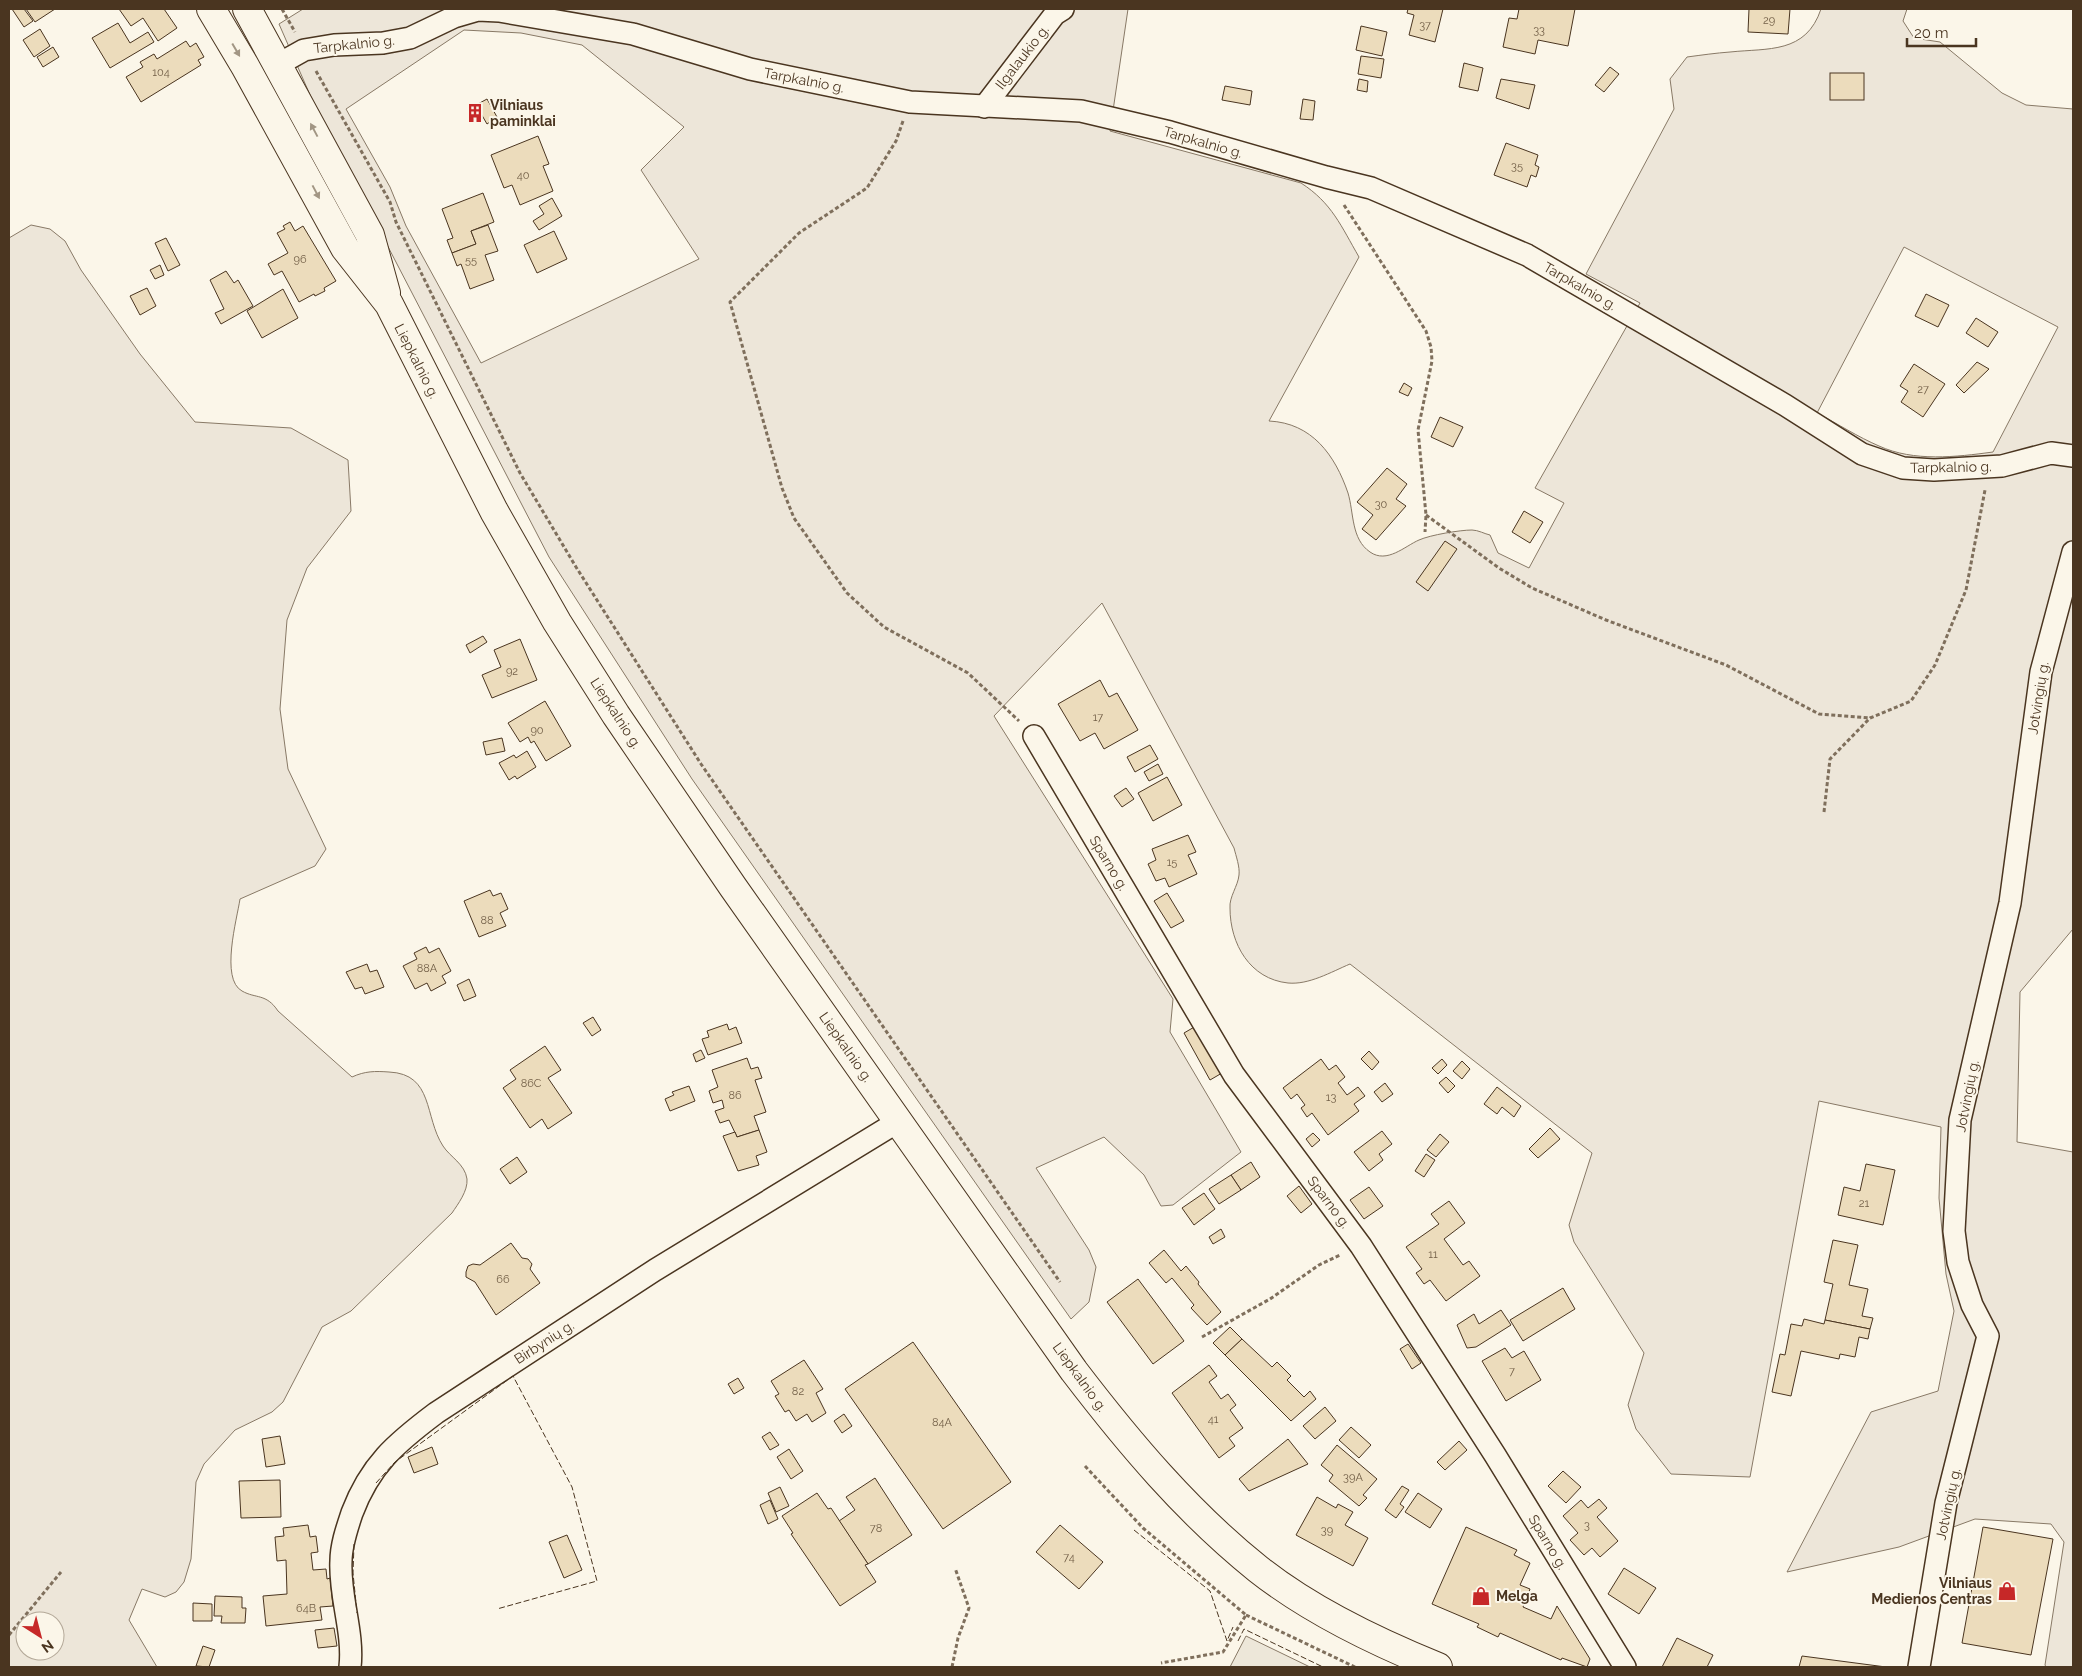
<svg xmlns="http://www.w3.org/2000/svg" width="2082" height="1676" font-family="Raleway,sans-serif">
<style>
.green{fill:#ede6d9;stroke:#887966;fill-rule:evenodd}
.parking{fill:#ede7d9;stroke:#887966}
.building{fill:#ecdcbc;stroke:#4a3520}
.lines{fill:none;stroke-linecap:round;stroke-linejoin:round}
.minor-casing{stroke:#4a3520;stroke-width:24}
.primary-casing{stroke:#4a3520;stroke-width:30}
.path{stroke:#7f6f5c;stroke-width:3;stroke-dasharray:4 2.5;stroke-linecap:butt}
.minor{stroke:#fbf6e9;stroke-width:21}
.primary{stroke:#fbf6e9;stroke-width:28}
.fence{stroke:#4a3520;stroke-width:1;stroke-dasharray:6 2.5;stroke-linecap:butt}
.oneway{fill:#a29684}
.labels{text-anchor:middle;stroke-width:4;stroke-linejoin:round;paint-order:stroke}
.number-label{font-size:11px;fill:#725f47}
.street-label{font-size:14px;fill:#4a3520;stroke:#fbf6e9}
.poi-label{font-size:14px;font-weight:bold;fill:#4a3520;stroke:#fbf6e9;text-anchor:start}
</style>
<rect width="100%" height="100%" fill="#fbf6e9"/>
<g class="green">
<path d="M303,9H1128L1110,131L1301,183C1332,203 1341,226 1359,257L1269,421C1312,423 1335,455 1348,493C1354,513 1351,539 1370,552C1387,564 1405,546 1419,540C1430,535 1460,530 1472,530C1478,530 1485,534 1490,535L1498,553L1529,568L1564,503L1535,488L1640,303L1586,274L1674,109L1670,79L1687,57C1702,55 1716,53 1730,52C1768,48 1806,54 1821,9H1907L1903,21L1914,38L1940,42L2002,93L2026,105L2073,109V929L2020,992L2017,1142L2073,1152V1667H2046L2045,1665L2064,1542L2051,1524L1975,1519L1899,1547L1787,1572L1871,1412L1938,1391L1954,1311L1946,1274L1939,1198L1941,1127L1819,1101L1750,1477L1671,1474L1636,1429L1628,1405L1644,1353L1574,1242L1569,1225L1592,1153L1350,964C1331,972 1309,985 1288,983C1250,979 1230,944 1230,908C1229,897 1238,886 1239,875C1240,867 1236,856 1234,848L1102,603L994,716L1173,999L1170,1032L1241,1152L1173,1205L1161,1206L1144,1175L1104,1137L1036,1168L1089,1250L1096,1267L1089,1302L1071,1319L692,779L549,557L314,104L279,24ZM464,30L521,33L582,45L684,127L641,170L699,259L481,363L406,226L390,187L346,109ZM1904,247L2058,327L1993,452C1956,457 1914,462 1879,446C1858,437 1838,424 1817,413Z"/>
<path d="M31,225L50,229L65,241L81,270L140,354L195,422L291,428L348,460L351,511L307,568L287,620L280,709L288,769L326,849L315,866L240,899C237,919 220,979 242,991C256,999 266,993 278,1011L352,1077C365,1071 375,1071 389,1072C434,1074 424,1117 443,1146C450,1157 465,1164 467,1179C468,1191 458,1204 452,1213L351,1311L322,1327L283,1402L272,1412L235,1430L204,1464L196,1482L191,1559L184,1582L176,1592L165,1597L142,1589L129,1620L157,1667H9V238ZM25,1621H55V1651H25Z"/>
</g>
<polygon class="parking" points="1246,1636 1310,1667 1230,1667"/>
<g class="building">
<polygon points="12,9 24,9 33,21 24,27"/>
<polygon points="26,9 55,9 35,22"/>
<polygon points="119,9 164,9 177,28 158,41 143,18 131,26"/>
<polygon points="1408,9 1443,9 1435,42 1409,35 1414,15 1407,13"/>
<polygon points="1519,9 1575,9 1568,46 1538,40 1535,54 1503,47 1509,18 1517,19"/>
<polygon points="1749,9 1790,9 1788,34 1748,32"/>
<polygon points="118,23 130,43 148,32 154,42 110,68 92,38"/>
<polygon points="1361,26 1387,32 1382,56 1356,50"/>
<polygon points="40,29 50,46 34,57 23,40"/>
<polygon points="186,41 190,47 196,43 204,57 198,60 201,65 141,102 126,77 143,67 140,62 154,54 157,59"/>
<polygon points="53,47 59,57 43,67 37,57"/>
<polygon points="1361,56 1384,59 1381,78 1358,74"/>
<polygon points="1464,63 1483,68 1478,91 1459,87"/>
<polygon points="1610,67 1619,74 1604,92 1595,85"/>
<rect x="1830" y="73" width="34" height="27"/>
<polygon points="1359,79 1368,81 1367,92 1357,90"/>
<polygon points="1501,79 1535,85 1529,109 1496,98"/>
<polygon points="1225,86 1252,91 1250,105 1222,100"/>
<polygon points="487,99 497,117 487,124 476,105"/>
<polygon points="1303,99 1315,101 1313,120 1300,119"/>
<polygon points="476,106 481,117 474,120 469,109"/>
<polygon points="538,136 549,164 543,166 553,191 520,205 512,185 504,188 491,155"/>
<polygon points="1506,143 1538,155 1535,165 1539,167 1536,177 1531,175 1527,187 1494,175"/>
<polygon points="483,193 494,222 471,231 476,244 452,253 447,240 453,238 442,209"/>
<polygon points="552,198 562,216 539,230 533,221 544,214 539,206"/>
<polygon points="290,222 295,231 303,226 336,281 324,288 325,291 315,296 314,294 299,302 282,271 274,275 268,264 288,253 277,233 285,229 283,226"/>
<polygon points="488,225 498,251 485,255 494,280 470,289 461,264 457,266 452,253 476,244 471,231"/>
<polygon points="554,231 567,259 537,273 524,245"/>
<polygon points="166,238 180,265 168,271 155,243"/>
<polygon points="160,265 164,275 155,279 150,270"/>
<polygon points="226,271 234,283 238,280 253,306 221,324 215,313 224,309 210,280"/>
<polygon points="147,288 156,306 140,315 130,296"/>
<polygon points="283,289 298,318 262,338 247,311"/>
<polygon points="1926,294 1949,305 1938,327 1915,316"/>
<polygon points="1976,318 1998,332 1988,347 1966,333"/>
<polygon points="1977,362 1989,369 1964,393 1956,385"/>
<polygon points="1914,364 1945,384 1923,417 1901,402 1908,391 1900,386"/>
<polygon points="1404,383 1412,388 1408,396 1399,392"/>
<polygon points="1440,417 1463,427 1453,447 1431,437"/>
<polygon points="1387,468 1407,484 1396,499 1406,506 1376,540 1362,529 1373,515 1357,502"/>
<polygon points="1524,511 1543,522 1530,543 1512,532"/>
<polygon points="1445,541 1457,549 1428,591 1416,582"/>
<polygon points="483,636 487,642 470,653 466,645"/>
<polygon points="520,639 537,680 492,698 482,675 501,667 494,650"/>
<polygon points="1100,680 1109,697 1117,693 1138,730 1104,749 1095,733 1080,741 1058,704"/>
<polygon points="545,701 571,746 546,761 534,741 531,743 528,737 520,742 508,723"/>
<polygon points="502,738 505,751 486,755 483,742"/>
<polygon points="1150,745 1158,759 1135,772 1127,757"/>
<polygon points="527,751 536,767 517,779 515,776 509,780 499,763 514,755 516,758"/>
<polygon points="1158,764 1163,774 1149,781 1144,772"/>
<polygon points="1167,777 1182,805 1153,821 1138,793"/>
<polygon points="1126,788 1134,799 1122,807 1114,796"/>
<polygon points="1188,835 1196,852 1188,855 1197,874 1169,887 1165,878 1156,881 1148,864 1156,860 1152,849"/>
<polygon points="490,890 493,896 501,893 508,909 500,913 506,926 479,937 464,901"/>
<polygon points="1167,893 1184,921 1171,928 1154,901"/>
<polygon points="426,947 429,953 439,948 451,971 442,976 446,983 431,991 427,983 415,989 403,966 417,959 414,953"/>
<polygon points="367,964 370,972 377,970 384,987 365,994 362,987 355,989 346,972"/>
<polygon points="469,979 476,996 464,1001 457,985"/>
<polygon points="593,1017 601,1030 592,1036 583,1023"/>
<polygon points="727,1024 729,1030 736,1027 742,1043 708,1055 702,1039 709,1037 707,1031"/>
<polygon points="1196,1026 1222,1073 1210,1080 1184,1033"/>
<polygon points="545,1046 561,1070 548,1078 572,1113 548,1129 542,1119 530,1128 503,1088 516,1079 510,1070"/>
<polygon points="701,1050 705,1058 696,1062 693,1054"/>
<polygon points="1369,1051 1379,1062 1372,1070 1361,1059"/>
<polygon points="747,1058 751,1069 758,1067 762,1078 755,1080 766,1112 754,1116 759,1130 737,1137 729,1120 720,1123 715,1111 724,1108 722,1100 713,1103 709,1091 718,1087 712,1070"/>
<polygon points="1321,1059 1329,1070 1336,1065 1345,1077 1338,1083 1347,1095 1358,1087 1365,1096 1354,1104 1359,1111 1328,1135 1312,1113 1307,1117 1301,1108 1305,1105 1297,1094 1291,1099 1283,1088"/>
<polygon points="1442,1059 1447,1065 1438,1074 1432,1068"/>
<polygon points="1462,1061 1470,1069 1462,1079 1453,1071"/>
<polygon points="1446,1077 1455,1086 1448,1093 1439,1083"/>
<polygon points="1385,1083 1393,1094 1382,1102 1374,1092"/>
<polygon points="689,1086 695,1101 670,1111 665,1099 674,1095 672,1092"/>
<polygon points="1497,1087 1521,1106 1514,1117 1502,1107 1497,1114 1484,1104"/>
<polygon points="1550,1128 1560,1139 1538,1158 1529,1149"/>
<polygon points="759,1130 767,1152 756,1156 759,1165 738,1171 723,1136 735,1132 737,1137"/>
<polygon points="1382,1131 1392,1144 1379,1154 1383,1160 1369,1171 1354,1152"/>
<polygon points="1313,1133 1320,1140 1312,1147 1306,1139"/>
<polygon points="1440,1134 1449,1142 1436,1157 1427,1150"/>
<polygon points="1426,1154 1435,1160 1424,1177 1415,1171"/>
<polygon points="517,1157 527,1172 510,1184 500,1169"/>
<polygon points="1251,1162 1260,1177 1241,1190 1231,1175"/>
<polygon points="1866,1164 1895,1170 1883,1225 1838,1215 1844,1187 1860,1191"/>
<polygon points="1231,1175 1241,1190 1219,1204 1209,1189"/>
<polygon points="1299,1186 1312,1204 1301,1213 1287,1196"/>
<polygon points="1369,1187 1383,1206 1364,1219 1350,1200"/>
<polygon points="1204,1193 1215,1209 1194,1225 1182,1208"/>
<polygon points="1449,1201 1465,1223 1444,1239 1463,1265 1469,1261 1480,1276 1446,1301 1430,1280 1424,1284 1416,1273 1422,1269 1406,1247 1439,1224 1431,1214"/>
<polygon points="1221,1229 1225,1237 1213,1244 1209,1237"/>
<polygon points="1833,1240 1858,1245 1849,1285 1868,1289 1862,1316 1873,1318 1870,1329 1825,1320 1833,1284 1824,1282"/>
<polygon points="511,1243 522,1258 528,1259 532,1264 530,1269 540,1283 496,1315 475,1282 466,1277 466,1272 468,1266 473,1264 480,1265"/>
<polygon points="1164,1250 1181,1271 1186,1266 1199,1282 1198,1284 1221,1312 1207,1325 1191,1308 1194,1305 1172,1278 1166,1283 1149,1263"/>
<polygon points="1138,1279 1184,1341 1153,1364 1107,1302"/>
<polygon points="1563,1288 1575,1309 1523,1341 1510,1320"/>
<polygon points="1501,1310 1511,1325 1476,1347 1467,1348 1457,1325 1474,1314 1479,1324"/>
<polygon points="1804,1319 1824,1324 1825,1320 1870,1329 1868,1339 1859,1337 1855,1357 1840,1354 1839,1359 1801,1351 1791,1396 1772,1392 1780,1354 1785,1355 1791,1324 1802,1326"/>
<polygon points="1230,1327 1242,1339 1225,1355 1213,1343"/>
<polygon points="1242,1339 1272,1367 1277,1362 1291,1376 1287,1380 1304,1397 1310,1391 1316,1399 1291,1421 1225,1355"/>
<polygon points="913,1342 1011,1482 943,1529 845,1389"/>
<polygon points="1408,1344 1421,1363 1412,1369 1400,1349"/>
<polygon points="1505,1348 1512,1358 1524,1351 1541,1380 1506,1401 1482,1361"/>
<polygon points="804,1360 823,1389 816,1393 826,1413 812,1422 807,1414 796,1421 789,1410 785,1412 775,1396 779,1394 771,1381"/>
<polygon points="1209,1365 1217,1376 1209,1382 1221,1399 1228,1394 1236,1405 1230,1410 1243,1428 1229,1438 1235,1446 1219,1458 1172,1393"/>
<polygon points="738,1378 744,1388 734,1394 728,1384"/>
<polygon points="1325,1407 1336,1421 1315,1439 1303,1426"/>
<polygon points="844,1414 852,1426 842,1433 834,1421"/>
<polygon points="1351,1427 1371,1445 1359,1458 1339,1440"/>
<polygon points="770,1432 779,1445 770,1450 762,1437"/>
<polygon points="280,1436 285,1464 266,1467 262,1439"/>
<polygon points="1288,1439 1308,1464 1249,1491 1239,1479"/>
<polygon points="1459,1441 1467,1450 1445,1470 1437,1462"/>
<polygon points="1337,1445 1377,1479 1363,1495 1367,1498 1359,1506 1329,1481 1333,1475 1321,1465"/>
<polygon points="432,1447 438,1464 414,1473 408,1457"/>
<polygon points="789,1449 803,1471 791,1479 777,1457"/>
<polygon points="1563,1471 1581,1487 1566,1503 1548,1486"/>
<polygon points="875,1478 912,1535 868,1564 839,1521 855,1510 846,1497"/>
<polygon points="280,1480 281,1517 241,1518 239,1481"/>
<polygon points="1402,1486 1409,1490 1400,1504 1404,1507 1396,1518 1385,1510"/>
<polygon points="780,1487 789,1506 776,1512 768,1493"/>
<polygon points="817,1493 828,1509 831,1508 868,1564 865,1565 876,1582 840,1606 791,1534 793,1533 782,1516"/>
<polygon points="1418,1493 1442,1509 1430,1528 1405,1512"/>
<polygon points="1317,1497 1336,1508 1338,1504 1353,1512 1345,1525 1368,1538 1353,1566 1296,1535"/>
<polygon points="1599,1499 1607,1508 1597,1517 1618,1541 1600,1557 1592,1548 1584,1555 1570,1540 1578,1533 1563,1516 1581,1500 1588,1508"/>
<polygon points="770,1500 778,1519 768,1524 760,1505"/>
<polygon points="308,1525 310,1537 316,1536 318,1552 311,1553 313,1570 326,1569 327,1579 330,1578 333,1606 320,1607 322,1620 266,1626 263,1596 287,1594 286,1560 277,1561 275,1537 284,1536 283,1528"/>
<polygon points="1060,1525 1103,1562 1079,1589 1036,1552"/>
<polygon points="1466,1527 1517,1550 1514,1555 1530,1563 1520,1585 1530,1589 1523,1607 1551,1619 1557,1606 1590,1659 1587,1667 1562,1658 1561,1660 1500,1633 1498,1637 1477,1627 1479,1624 1432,1604"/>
<polygon points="1983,1527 2053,1539 2031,1655 1962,1643"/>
<polygon points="567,1535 582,1570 564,1578 549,1542"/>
<polygon points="1624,1568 1656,1588 1639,1614 1608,1594"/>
<polygon points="215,1596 242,1597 242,1608 246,1608 245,1623 221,1623 222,1616 214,1616"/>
<polygon points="193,1603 212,1604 212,1621 193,1621"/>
<polygon points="334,1628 337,1646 318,1648 315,1630"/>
<polygon points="1677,1638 1713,1655 1707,1667 1662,1667"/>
<polygon points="203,1646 215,1650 209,1667 196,1666"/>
<polygon points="1802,1656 1886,1667 1799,1667"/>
</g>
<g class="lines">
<g class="minor-casing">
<g id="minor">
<polyline points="279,64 304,50 334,45 383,43 410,38 454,17 478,10 499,11 633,34 750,69 910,102 1081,111 1170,132 1326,177 1371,188 1527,255 1785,405 1862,454 1903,468 1934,470 2002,466 2051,453 2073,456"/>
<polyline points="984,107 1055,14 1063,9"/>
<polyline points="1034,736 1234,1075 1361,1246 1495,1455 1625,1667"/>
<path d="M350,1667C354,1632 339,1596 341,1561C341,1545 347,1528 352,1513C370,1465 396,1443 436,1413L655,1270L899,1121"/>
<polyline points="1919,1667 1946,1503 1988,1336 1972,1305 1958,1262 1954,1231 1960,1120 2010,903 2041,672 2073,552"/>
</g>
</g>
<g class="primary-casing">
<g id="primary">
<path d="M211,9L245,66L345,248L389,304L494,511L557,622L616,715L733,887L1074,1371C1129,1443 1187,1512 1258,1569C1311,1611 1376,1642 1438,1667"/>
<polyline points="247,9 370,235 386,293"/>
</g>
</g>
<g class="path">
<polyline points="282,9 295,32"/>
<polyline points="316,71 390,202 396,222 520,473 576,567 701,764 1060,1282"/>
<polyline points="903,121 896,141 867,188 799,233 730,302 782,488 794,518 847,593 884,627 968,673 1019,721"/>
<polyline points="1344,205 1426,331 1431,347 1432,361 1418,430 1426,515 1425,532"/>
<polyline points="1426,515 1499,568 1532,588 1606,620 1726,665 1819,714 1870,718"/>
<polyline points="1824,812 1830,759 1870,718 1911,701 1935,665 1966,590 1985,490"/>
<polyline points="1202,1337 1270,1299 1319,1265 1340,1255"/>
<polyline points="1085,1466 1143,1528 1246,1615 1223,1652 1161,1663"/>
<polyline points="1246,1615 1355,1667"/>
<polyline points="9,1635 61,1572"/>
<polyline points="952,1667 958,1638 969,1608 955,1568"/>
</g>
<use href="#minor" class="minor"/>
<use href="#primary" class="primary"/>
<g class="fence">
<polyline points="376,1483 395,1462 513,1376 572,1487 597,1581 497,1609"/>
<polyline points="1134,1530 1210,1591 1227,1641 1233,1627"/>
<polyline points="354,1544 353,1573 357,1613"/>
<polyline points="1238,1641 1244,1629 1323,1667"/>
</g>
</g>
<defs><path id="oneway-solid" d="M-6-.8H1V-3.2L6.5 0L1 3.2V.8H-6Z" transform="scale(1.25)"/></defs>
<g class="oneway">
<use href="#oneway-solid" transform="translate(236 50) rotate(60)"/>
<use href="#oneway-solid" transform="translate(314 130) rotate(-118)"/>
<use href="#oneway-solid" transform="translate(316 192) rotate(62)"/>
</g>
<defs>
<g id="building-bare" transform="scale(1.5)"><path d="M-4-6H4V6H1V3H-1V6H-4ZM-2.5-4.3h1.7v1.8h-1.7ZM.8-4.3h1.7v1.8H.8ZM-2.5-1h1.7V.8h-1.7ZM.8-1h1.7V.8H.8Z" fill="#c62828" stroke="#fbf6e9" stroke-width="2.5" paint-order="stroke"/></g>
<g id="shop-bare" transform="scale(1.5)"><path d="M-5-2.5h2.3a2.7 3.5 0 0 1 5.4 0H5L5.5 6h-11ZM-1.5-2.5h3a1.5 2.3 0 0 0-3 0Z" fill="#c62828" stroke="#fbf6e9" stroke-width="2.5" paint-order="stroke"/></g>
</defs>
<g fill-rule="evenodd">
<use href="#building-bare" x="475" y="113"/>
<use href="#shop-bare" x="2007" y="1591"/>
<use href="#shop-bare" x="1481" y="1596"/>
</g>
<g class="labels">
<g class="number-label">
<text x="1769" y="24">29</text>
<text x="1425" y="29">37</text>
<text x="1539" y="34">33</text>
<text x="161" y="76">104</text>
<text x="1517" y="170">35</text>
<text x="523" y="179">40</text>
<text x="300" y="263">96</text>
<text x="471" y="264">55</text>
<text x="1923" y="393">27</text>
<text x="1381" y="508">30</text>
<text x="512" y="675">92</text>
<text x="1098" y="721">17</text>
<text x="537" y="734">90</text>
<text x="1172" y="866">15</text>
<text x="487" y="924">88</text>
<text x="427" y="972">88A</text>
<text x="531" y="1087">86C</text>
<text x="735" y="1099">86</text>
<text x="1331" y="1101">13</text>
<text x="1864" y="1207">21</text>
<text x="1433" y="1258">11</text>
<text x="503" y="1283">66</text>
<text x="1512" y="1375">7</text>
<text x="798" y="1395">82</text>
<text x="1213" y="1423">41</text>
<text x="942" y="1426">84A</text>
<text x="1353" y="1481">39A</text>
<text x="1587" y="1529">3</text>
<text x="876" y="1532">78</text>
<text x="1327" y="1534">39</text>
<text x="1069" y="1561">74</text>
<text x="306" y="1612">64B</text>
</g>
<g class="street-label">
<text transform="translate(354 44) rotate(-6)" y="5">Tarpkalnio g.</text>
<text transform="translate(1022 57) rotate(-52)" y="5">Ilgalaukio g.</text>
<text transform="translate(804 80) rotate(11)" y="5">Tarpkalnio g.</text>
<text transform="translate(1203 142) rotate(16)" y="5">Tarpkalnio g.</text>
<text transform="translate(1580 286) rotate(30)" y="5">Tarpkalnio g.</text>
<text transform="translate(417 361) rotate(63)" y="5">Liepkalnio g.</text>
<text transform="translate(1951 467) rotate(-1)" y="5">Tarpkalnio g.</text>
<text transform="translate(2038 698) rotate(-81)" y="5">Jotvingių g.</text>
<text transform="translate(616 713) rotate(57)" y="5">Liepkalnio g.</text>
<text transform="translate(1109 863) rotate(59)" y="5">Sparno g.</text>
<text transform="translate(846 1047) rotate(55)" y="5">Liepkalnio g.</text>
<text transform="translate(1967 1096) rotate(-79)" y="5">Jotvingių g.</text>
<text transform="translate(1329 1202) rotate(53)" y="5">Sparno g.</text>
<text transform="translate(544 1342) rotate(-33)" y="5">Birbynių g.</text>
<text transform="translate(1080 1377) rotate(54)" y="5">Liepkalnio g.</text>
<text transform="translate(1948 1504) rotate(-78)" y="5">Jotvingių g.</text>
<text transform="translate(1548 1542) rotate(59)" y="5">Sparno g.</text>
</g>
<g class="poi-label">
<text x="490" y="110">Vilniaus<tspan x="490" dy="16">paminklai</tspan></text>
<text x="1992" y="1588" text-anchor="end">Vilniaus<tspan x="1992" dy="16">Medienos Centras</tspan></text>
<text x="1496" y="1601">Melga</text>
</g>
</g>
<rect width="2082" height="1676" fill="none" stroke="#4a3520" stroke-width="20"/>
<g transform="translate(40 1636) rotate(144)"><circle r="24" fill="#fbf6e9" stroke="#b4a999"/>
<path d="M0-4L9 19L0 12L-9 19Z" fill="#c62828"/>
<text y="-8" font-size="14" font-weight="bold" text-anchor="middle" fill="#4a3520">N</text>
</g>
<path d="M1907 38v8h69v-8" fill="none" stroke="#4a3520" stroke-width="2.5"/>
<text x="1914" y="38" font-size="15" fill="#4a3520" stroke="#fbf6e9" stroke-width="4" paint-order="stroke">20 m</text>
</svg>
